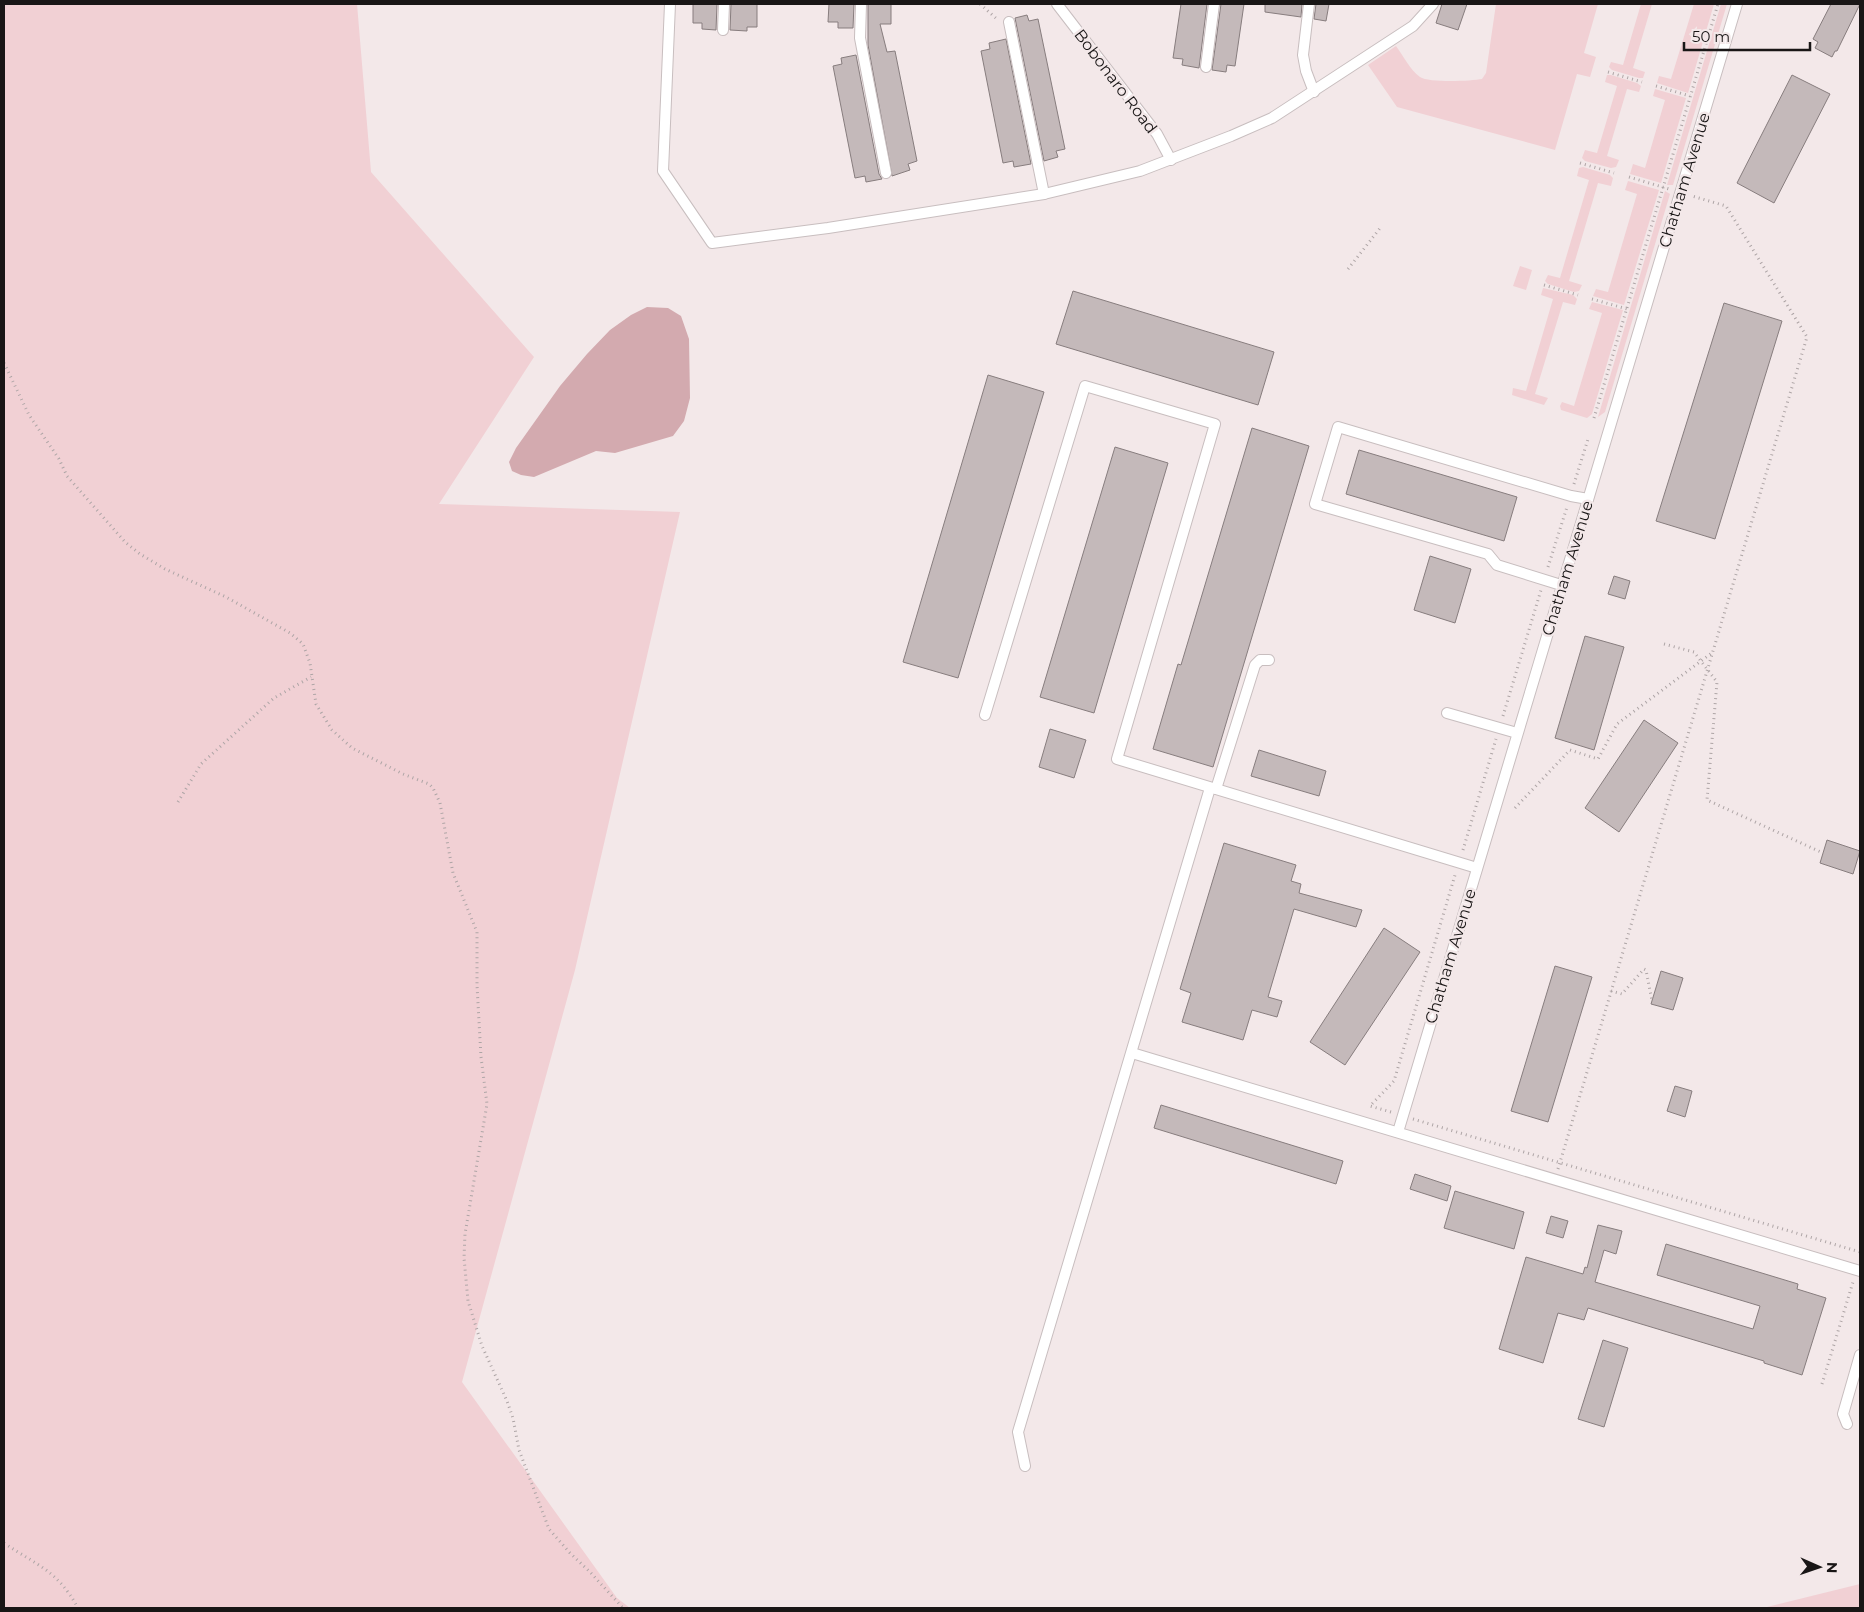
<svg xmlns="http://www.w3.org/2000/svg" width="1864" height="1612" font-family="Montserrat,sans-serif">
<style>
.green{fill:#f1d0d4}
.water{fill:#d3aaaf}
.building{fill:#c4b9ba;stroke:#877d7e}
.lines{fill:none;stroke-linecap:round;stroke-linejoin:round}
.service-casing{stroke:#c8bebf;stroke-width:12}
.path{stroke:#aea5a6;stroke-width:3;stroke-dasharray:1 4;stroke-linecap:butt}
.service{stroke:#fff;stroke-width:10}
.labels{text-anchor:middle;stroke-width:5;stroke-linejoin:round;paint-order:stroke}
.street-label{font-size:16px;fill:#191616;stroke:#f3e8e9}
</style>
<rect width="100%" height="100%" fill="#f3e8e9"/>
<g class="green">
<polygon points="4,4 357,4 371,172 534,357 439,504 680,512 575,970 462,1382 617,1598 630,1608 4,1608"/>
<path d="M1496,4H1598L1584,53L1596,57L1590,77L1577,74L1555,150L1397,107L1368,65L1396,46C1403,55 1410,70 1420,77C1429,83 1471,81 1482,79L1486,73Z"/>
<polygon points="1641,4 1652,4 1633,68 1645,72 1643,78 1639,78 1612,70 1609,67 1611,62 1623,65"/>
<polygon points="1694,4 1714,4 1688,93 1657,83 1659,76 1671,79"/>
<polygon points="1721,4 1727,4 1673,185 1667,185"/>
<polygon points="1607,75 1611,75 1637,83 1641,86 1639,92 1627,89 1607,156 1619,160 1616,167 1611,168 1585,161 1582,158 1585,150 1597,153 1617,86 1605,82"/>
<polygon points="1655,89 1686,98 1661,183 1630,174 1633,164 1645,168 1665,100 1653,96"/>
<polygon points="1583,167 1610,175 1613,178 1611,186 1598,183 1569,281 1582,285 1579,291 1574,292 1548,284 1545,281 1548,275 1560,278 1589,180 1577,176 1579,168"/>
<polygon points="1628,181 1659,190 1624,305 1593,296 1596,289 1608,292 1637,194 1625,190"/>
<polygon points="1665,191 1670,194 1605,412 1598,417"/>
<polygon points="1520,266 1532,270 1526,290 1513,286"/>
<polygon points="1543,288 1573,295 1577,299 1575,305 1563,302 1535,394 1548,398 1544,405 1512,395 1513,388 1526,391 1553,299 1541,295"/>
<polygon points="1592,302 1623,310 1592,414 1587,418 1561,410 1560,406 1562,402 1574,406 1602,313 1589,309"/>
<polygon points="1860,1584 1860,1608 1763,1608"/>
</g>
<polygon class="water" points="647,307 668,308 681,316 689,339 690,398 684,421 673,436 615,453 596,451 534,477 521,475 512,471 509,462 516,448 560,386 587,354 610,330 631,315"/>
<g class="building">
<polygon points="693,4 717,4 716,30 702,29 702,23 693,23"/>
<polygon points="731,4 757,4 757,27 747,27 747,31 730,30"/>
<polygon points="829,4 854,4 853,28 838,28 838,22 828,22"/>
<polygon points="868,4 891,4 891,24 880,24 887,52 895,51 917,161 908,164 910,170 892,176 868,45"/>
<polygon points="1181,4 1207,4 1199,68 1182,65 1183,59 1173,58"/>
<polygon points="1221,4 1244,4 1235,66 1227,65 1226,72 1212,70"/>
<polygon points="1265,4 1302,4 1301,17 1265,12"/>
<polygon points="1316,4 1329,4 1326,21 1314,19"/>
<polygon points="1442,4 1467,4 1458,30 1436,23"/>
<polygon points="1831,4 1860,4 1837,51 1835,51 1832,57 1815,48 1818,42 1813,39"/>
<polygon points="1027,15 1029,21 1038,19 1065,149 1056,151 1058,157 1044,161 1015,18"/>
<polygon points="1006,39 1031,164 1014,167 1013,161 1003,163 981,51 990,49 989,43"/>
<polygon points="856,55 879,174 882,179 866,182 865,176 855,178 833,66 842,64 841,58"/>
<polygon points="1792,75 1830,94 1774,203 1737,183"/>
<polygon points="1073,291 1274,352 1258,405 1056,344"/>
<polygon points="1724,303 1782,321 1715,539 1656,521"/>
<polygon points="988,375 1044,392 958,678 903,662"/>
<polygon points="1252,428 1309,446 1213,767 1153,749 1178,664 1181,665"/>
<polygon points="1115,447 1168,463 1094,713 1040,697"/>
<polygon points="1359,450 1517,497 1504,541 1346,494"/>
<polygon points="1430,556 1471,569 1455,623 1414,610"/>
<polygon points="1614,576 1630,581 1625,599 1608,594"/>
<polygon points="1585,636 1624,647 1594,750 1555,738"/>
<polygon points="1644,720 1678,743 1619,832 1585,808"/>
<polygon points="1050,729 1086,740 1074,778 1039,767"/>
<polygon points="1259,750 1326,771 1319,796 1251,776"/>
<polygon points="1827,840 1860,851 1853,874 1820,863"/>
<polygon points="1224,843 1296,865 1291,881 1301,884 1299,893 1362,910 1356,927 1294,909 1268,997 1282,1001 1277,1017 1252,1010 1243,1040 1182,1022 1191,993 1180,989"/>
<polygon points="1384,928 1420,952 1345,1065 1310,1042"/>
<polygon points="1555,966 1592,977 1548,1122 1511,1111"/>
<polygon points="1661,971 1683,978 1673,1010 1651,1004"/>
<polygon points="1675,1086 1692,1091 1685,1117 1667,1111"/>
<polygon points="1161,1105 1343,1161 1336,1184 1154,1128"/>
<polygon points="1415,1174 1451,1186 1447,1201 1410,1189"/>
<polygon points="1455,1191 1524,1212 1514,1249 1444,1228"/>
<polygon points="1551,1216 1568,1221 1563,1238 1546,1233"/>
<polygon points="1598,1225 1622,1231 1616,1254 1604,1250 1595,1282 1753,1329 1760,1306 1657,1275 1666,1244 1798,1284 1797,1289 1826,1298 1802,1375 1764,1363 1764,1361 1588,1308 1584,1320 1558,1313 1543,1363 1499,1349 1526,1257 1583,1274 1585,1267 1587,1268"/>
<polygon points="1603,1340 1628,1348 1604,1427 1578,1419"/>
</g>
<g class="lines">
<g class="service-casing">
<g id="service">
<polyline points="670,4 663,171 712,243 828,228 1044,194 1140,171 1231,136 1272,118 1413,26 1433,4"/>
<polyline points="861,4 860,38 886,173"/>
<polyline points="1057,4 1157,134 1171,160"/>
<polyline points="1309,4 1303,55 1306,71 1314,92"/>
<polyline points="1009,22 1044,194"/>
<polyline points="723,30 724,4"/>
<polyline points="1206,67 1214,4"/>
<polyline points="1561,585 1497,565 1488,554 1315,504 1338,427 1571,496 1588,499"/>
<polyline points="1447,713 1517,733"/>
<polyline points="985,715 1085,386 1215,424 1117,759 1477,868"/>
<polyline points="1216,789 1255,665 1260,660 1269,660"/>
<polyline points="1132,1053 1860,1271"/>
<polyline points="1398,1132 1737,4"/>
<polyline points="1847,1424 1843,1414 1860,1355"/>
<polyline points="1025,1466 1018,1432 1210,788"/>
</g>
</g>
<g class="path">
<polyline points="980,4 998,20"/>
<polyline points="1608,72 1642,82"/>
<polyline points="1656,86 1690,96"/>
<polyline points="1580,163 1614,173"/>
<polyline points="1629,177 1669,189"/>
<polyline points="1348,269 1381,227"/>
<polyline points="1544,285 1578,295"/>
<polyline points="1592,299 1627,309"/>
<polyline points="4,363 29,415 59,459 67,476 125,542 140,554 165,569 226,597 290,633 303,644 310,663 316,704 332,730 352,748 403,774 429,784 433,788 440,803 453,873 477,932 477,985 481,1057 487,1104 465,1234 464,1258 468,1301 482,1346 507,1401 513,1418 519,1450 549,1529 570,1553 590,1572 623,1608"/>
<polyline points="1594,418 1718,4"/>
<polyline points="1574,484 1588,439"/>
<polyline points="1548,567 1567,507"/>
<polyline points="1664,644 1694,652 1717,682 1707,800 1823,853"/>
<polyline points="1503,716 1541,590"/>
<polyline points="178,802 201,764 274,698 311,677"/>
<polyline points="1515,808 1570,750 1598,759 1617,724 1713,652"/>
<polyline points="1463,850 1496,739"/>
<polyline points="1611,991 1622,994 1644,969 1646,970 1652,1001"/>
<polyline points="1391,1112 1370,1106 1394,1081 1455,875"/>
<polyline points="1413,1119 1860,1252"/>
<polyline points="1558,1169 1807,337 1726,206 1692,196"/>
<polyline points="1822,1384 1853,1282"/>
<path d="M4,1543C38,1566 57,1570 78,1608"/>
</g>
<use href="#service" class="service"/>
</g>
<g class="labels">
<g class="street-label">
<text transform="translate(1116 81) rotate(53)" y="6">Bobonaro Road</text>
<text transform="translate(1684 180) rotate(-73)" y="6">Chatham Avenue</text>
<text transform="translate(1567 568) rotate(-73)" y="6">Chatham Avenue</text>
<text transform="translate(1450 956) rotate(-73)" y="6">Chatham Avenue</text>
</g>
</g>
<rect width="1864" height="1612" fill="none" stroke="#191616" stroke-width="10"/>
<g transform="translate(1819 1567) rotate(92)" stroke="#f3e8e9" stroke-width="4" paint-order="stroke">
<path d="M0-4L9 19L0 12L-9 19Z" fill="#191616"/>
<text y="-8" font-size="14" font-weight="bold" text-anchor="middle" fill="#191616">N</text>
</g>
<path d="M1684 42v8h126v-8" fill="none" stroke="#191616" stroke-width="2.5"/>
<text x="1692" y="42" font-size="15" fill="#191616" stroke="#f3e8e9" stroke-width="4" paint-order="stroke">50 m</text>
</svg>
